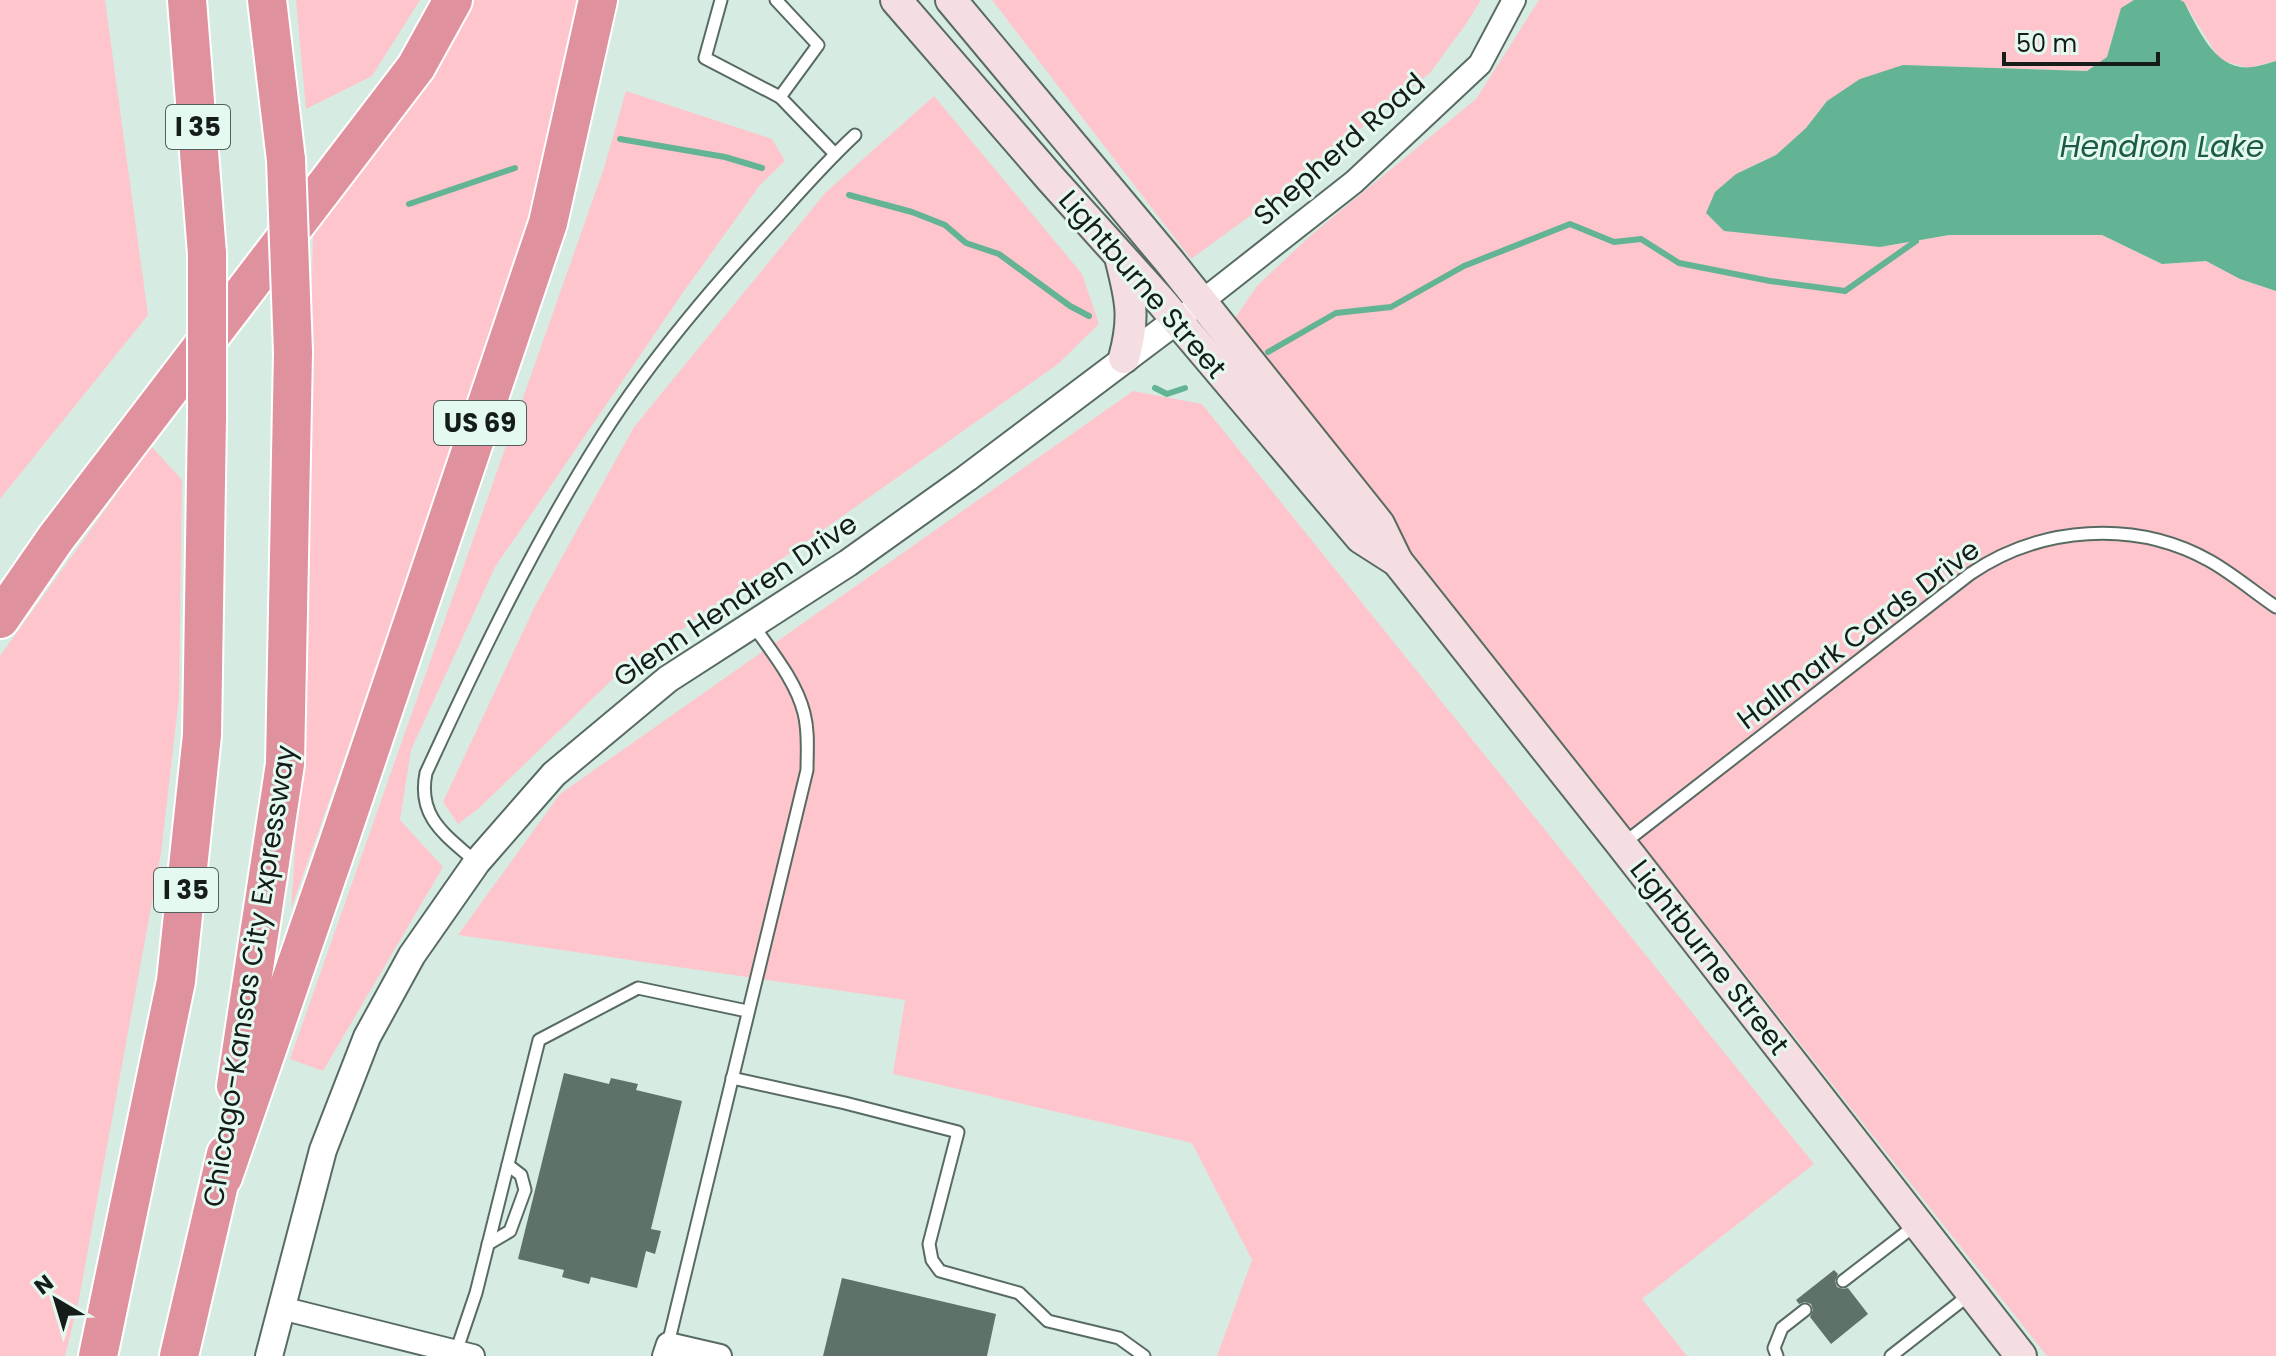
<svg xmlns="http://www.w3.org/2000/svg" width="2276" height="1356" font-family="Poppins,sans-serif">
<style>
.green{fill:#ffc5cc}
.water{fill:#63b395}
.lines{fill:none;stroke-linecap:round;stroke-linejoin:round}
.stream{stroke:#63b395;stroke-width:6}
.building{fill:#5f726a}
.service-casing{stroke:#586b62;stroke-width:15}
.minor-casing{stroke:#586b62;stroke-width:26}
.tertiary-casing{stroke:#586b62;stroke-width:30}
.secondary-casing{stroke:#586b62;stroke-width:34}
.motorway-casing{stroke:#fff;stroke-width:42}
.service{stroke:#fff;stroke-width:11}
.minor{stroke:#fff;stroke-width:22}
.tertiary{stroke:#fff;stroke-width:26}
.secondary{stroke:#f5dee2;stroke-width:30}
.motorway{stroke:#df929d;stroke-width:38}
.motorway-bridge-casing{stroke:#fff;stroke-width:42;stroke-linecap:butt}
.motorway-bridge{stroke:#df929d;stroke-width:38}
.labels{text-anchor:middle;stroke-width:6;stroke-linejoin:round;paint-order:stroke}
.shield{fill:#e4faf0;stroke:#535f5a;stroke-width:2}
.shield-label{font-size:26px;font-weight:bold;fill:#151c19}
.street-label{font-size:28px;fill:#151c19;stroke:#e4faf0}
.water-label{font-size:30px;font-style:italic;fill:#1b5a45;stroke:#e4faf0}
</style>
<rect width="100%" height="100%" fill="#d6ece2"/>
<g class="green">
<polygon points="0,0 105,0 148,315 0,499"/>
<polygon points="296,0 420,0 372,76 306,109"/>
<polygon points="472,0 582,0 545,160 497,326 291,909 301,762 313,234 409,105"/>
<polygon points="992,0 1481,0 1466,24 1430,73 1276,197 1191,259"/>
<polygon points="1539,0 2134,0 2121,9 2107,57 2088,71 1903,65 1827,101 1806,128 1776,155 1736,174 1880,247 1949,235 2102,235 2162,264 2206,261 2240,279 2276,291 2276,1356 2047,1356 1252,350 1235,318 1257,286 1310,236 1476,99"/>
<polygon points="2180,0 2276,0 2276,61 2248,68 2220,60 2184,2"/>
<polygon points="626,91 772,139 785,161 760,185 682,294 495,567 411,750 400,820 443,867 323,1071 290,1059 604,168"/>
<polygon points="934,96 1082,274 1099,324 1058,364 616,676 479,808 458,824 443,802 535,606 634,427 826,192"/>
<polygon points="1133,391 1202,404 1814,1164 1642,1299 1687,1356 1217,1356 1252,1260 1192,1143 893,1074 905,1000 458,935 560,794"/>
<polygon points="151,446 182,480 179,697 161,853 78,1304 65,1356 0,1356 0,656"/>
</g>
<path class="water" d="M2134,0H2180L2184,2C2198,28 2215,72 2252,67C2260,66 2268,63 2276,61V291L2240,279L2206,261L2162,264L2102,235H1949L1880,247L1724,231L1706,213L1715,192L1736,174L1776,155L1806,128L1827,101L1860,79L1903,65L2087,71L2107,57L2121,8Z"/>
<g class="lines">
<g class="stream">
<polyline points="620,139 725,157 762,168"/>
<polyline points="849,195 912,212 945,225 966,243 999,254 1070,306 1089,316"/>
<polyline points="409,204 515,168"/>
<polyline points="1268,352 1336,313 1391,307 1464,266 1570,224 1614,242 1641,239 1679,263 1770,281 1845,291 1916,241"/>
<polyline points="1155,388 1167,394 1185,388"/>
</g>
</g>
<g class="building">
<polygon points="564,1073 609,1084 611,1078 638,1084 636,1090 682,1101 651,1229 661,1231 655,1254 646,1251 637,1288 591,1277 589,1284 562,1277 564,1270 518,1259"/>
<polygon points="1834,1270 1838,1274 1835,1281 1837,1287 1843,1289 1848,1288 1868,1314 1831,1344 1810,1317 1813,1310 1811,1304 1805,1302 1799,1304 1796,1300"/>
<polygon points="842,1278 996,1314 987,1356 823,1356"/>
</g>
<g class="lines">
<g class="service-casing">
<g id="service">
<polyline points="721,0 705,58 780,97 818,45 776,0"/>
<polyline points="780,97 835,154"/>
<path d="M1624,843L1970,574C2040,526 2135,519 2210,561C2233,574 2254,592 2276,607"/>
<path d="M476,862C446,835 417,818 426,773C479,658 534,543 602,436C653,356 716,283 780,214C804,187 828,160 855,135"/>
<polyline points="732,1078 845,1103 958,1132 929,1244 932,1260 940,1271 1019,1293 1048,1321 1119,1338 1144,1356"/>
<polyline points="488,1244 510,1231 525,1190 521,1175 508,1165"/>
<polyline points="1843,1281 1917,1224"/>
<path d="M668,1344L807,770C807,751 809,732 804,713C796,681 771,651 753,625"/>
<polyline points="456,1352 476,1293 539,1040 638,988 747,1011"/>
<polyline points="1777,1356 1774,1348 1782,1328 1805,1310"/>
<polyline points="1891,1356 1969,1295"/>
</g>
</g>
<g class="minor-casing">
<g id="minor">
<polyline points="1191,310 1354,182 1480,64 1514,0"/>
<polyline points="281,1308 473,1356"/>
<polyline points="664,1356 668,1344 720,1356"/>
</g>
</g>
<g class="tertiary-casing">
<polyline id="tertiary" points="269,1356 323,1150 367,1037 412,955 477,862 554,774 668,679 848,563 967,478 1177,320"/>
</g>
<g class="secondary-casing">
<g id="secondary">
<polyline points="896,0 1051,179 1159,299 1361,538 1397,561"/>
<polyline points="951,0 1169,261 1379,524 1397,561 1622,845 2021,1356"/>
<path d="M1121,261C1131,300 1135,319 1124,358"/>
</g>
</g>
<g class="motorway-casing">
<g id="motorway">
<polyline points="187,0 207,254"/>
<polyline points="267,0 286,160"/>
<polyline points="0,619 56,538 416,67 453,0"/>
<polyline points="236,1086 285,764 293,352"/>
<polyline points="223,1177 339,841 548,223 598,0"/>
<polyline points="98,1356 176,981 202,735 207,416"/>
<polyline points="179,1356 226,1154"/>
</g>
</g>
<use href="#service" class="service"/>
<use href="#minor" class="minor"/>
<use href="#tertiary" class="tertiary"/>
<use href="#secondary" class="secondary"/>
<use href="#motorway" class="motorway"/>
<g class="motorway-bridge-casing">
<g id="motorway-bridge">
<polyline points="286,160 293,352"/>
<polyline points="207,416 207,254"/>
</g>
</g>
<use href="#motorway-bridge" class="motorway-bridge"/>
</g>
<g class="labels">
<g class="shield">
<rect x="166" y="105" width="64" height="44" rx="6"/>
<rect x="434" y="401" width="92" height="44" rx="6"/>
<rect x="154" y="868" width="64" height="44" rx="6"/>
</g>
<g class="shield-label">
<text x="198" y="136">I 35</text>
<text x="480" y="432">US 69</text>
<text x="186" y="899">I 35</text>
</g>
<g class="street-label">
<text transform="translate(1339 149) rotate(-41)" y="10">Shepherd Road</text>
<text transform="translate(1143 284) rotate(49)" y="10">Lightburne Street</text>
<text transform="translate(735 600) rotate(-34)" y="10">Glenn Hendren Drive</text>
<text transform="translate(1858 634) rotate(-37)" y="10">Hallmark Cards Drive</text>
<text transform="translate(1710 957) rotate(52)" y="10">Lightburne Street</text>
<text transform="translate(249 976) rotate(-81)" y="10">Chicago-Kansas City Expressway</text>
</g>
<g class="water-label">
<text x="2162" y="157">Hendron Lake</text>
</g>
</g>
<g transform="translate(56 1300) rotate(322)" stroke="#e4faf0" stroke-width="6" paint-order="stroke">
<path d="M0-6L14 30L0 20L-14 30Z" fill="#151c19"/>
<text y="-12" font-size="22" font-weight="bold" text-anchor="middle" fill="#151c19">N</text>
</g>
<path d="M2004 52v12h154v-12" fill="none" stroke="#151c19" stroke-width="4"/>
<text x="2016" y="52" font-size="24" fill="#151c19" stroke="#e4faf0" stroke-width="6" paint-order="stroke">50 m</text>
</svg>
